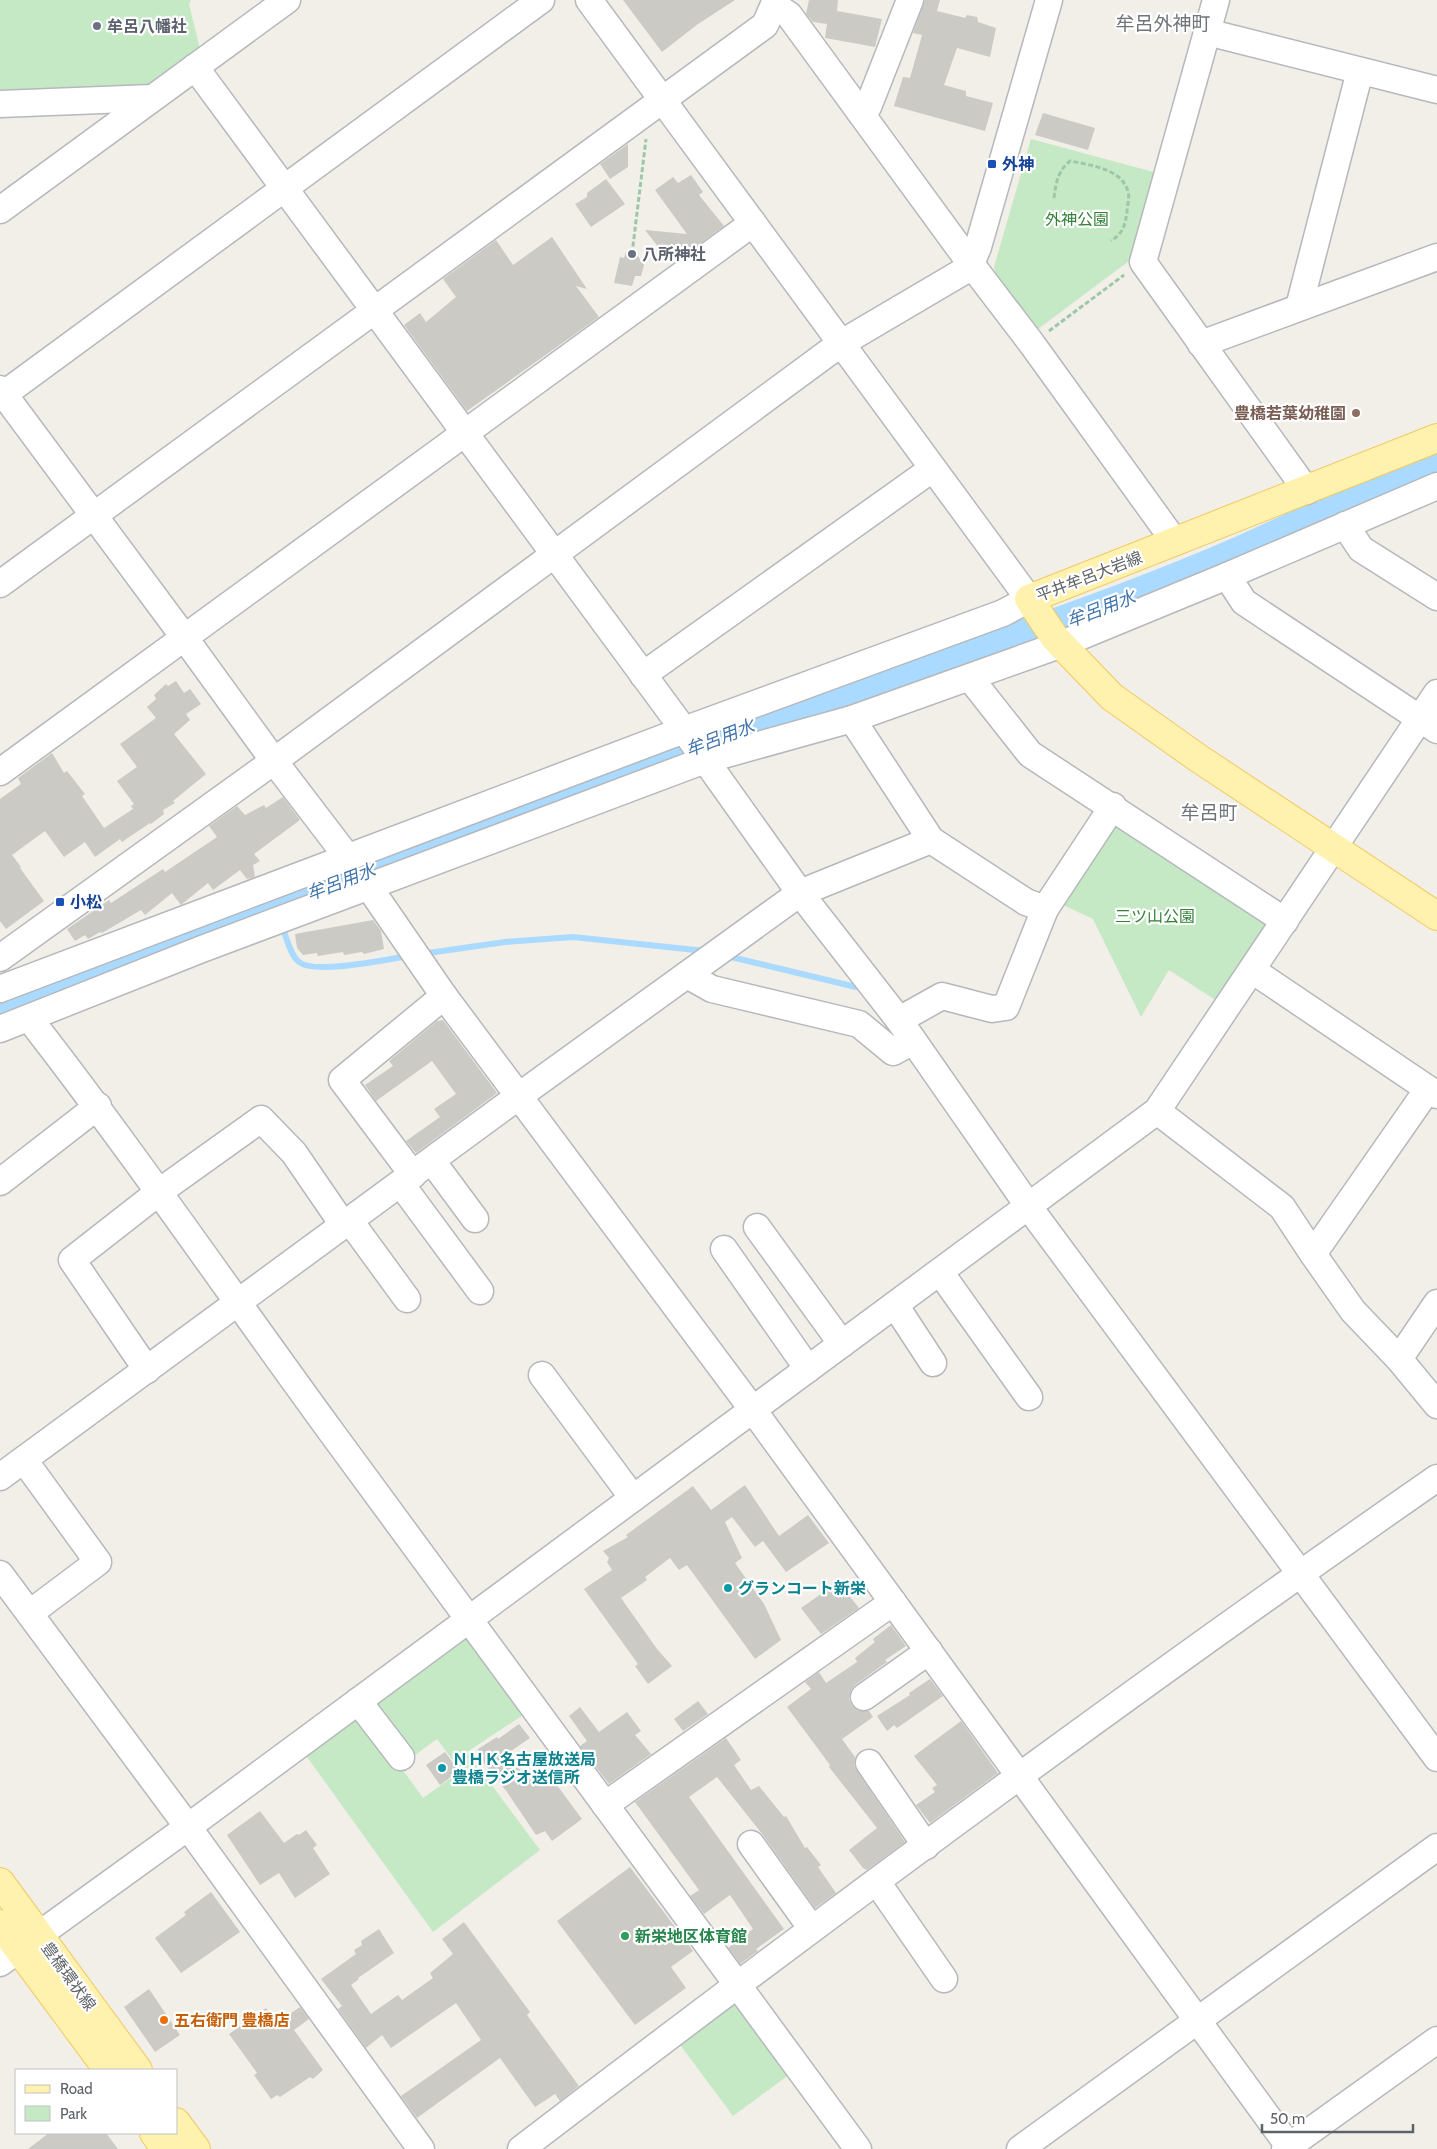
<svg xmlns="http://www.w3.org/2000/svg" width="1437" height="2149" font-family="Cabin,'Noto Sans JP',sans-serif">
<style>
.green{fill:#c5e8c5;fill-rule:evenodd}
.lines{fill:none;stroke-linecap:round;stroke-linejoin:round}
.stream{stroke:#aadaff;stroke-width:6}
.river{stroke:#aadaff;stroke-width:36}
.building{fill:#cccac5}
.minor-casing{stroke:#b5b8bc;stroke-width:29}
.major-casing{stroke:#f2c960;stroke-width:30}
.path{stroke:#9cc7a9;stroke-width:3;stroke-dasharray:5 2.5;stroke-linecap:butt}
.minor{stroke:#fff;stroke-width:26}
.major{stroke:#fff2af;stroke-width:28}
.worship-dot{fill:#6b7280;stroke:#fff;stroke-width:2}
.transit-dot{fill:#1a4fb4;stroke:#fff;stroke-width:2}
.education-dot{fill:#8d6e63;stroke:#fff;stroke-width:2}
.culture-dot{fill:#0f9aa8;stroke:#fff;stroke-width:2}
.leisure-dot{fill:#2e9e5b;stroke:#fff;stroke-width:2}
.food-dot{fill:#e8710a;stroke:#fff;stroke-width:2}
.labels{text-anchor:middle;stroke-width:4.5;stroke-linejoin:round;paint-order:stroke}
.worship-label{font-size:16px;font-weight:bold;fill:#5b616d;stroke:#fff;text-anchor:start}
.transit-label{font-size:16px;font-weight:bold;fill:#164399;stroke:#fff;text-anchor:start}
.park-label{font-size:16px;fill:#348238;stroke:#fff}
.education-label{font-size:16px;font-weight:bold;fill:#785e54;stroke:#fff;text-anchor:end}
.street-label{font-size:16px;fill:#5f6368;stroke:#fff}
.culture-label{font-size:16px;font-weight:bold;fill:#0d838f;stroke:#fff;text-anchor:start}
.leisure-label{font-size:16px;font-weight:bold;fill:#27864d;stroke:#fff;text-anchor:start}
.food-label{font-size:16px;font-weight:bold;fill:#c56008;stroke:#fff;text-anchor:start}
.water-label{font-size:18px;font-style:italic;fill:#4174aa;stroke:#fff}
.quarter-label{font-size:19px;fill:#70757a;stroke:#fff}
</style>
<rect width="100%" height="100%" fill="#f1efe8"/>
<g class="green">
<polygon points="0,0 191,0 189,4 200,49 153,88 0,94"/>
<polygon points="1031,139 1157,173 1133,258 1034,332 997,282 994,267"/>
<polygon points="1114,826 1122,826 1267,921 1267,931 1220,1003 1169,970 1141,1017 1093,919 1061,904"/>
<path d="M469,1633L526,1713L467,1752L540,1850L433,1932L302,1750ZM437,1739L461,1771L423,1798L400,1766Z"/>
<polygon points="735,2000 790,2074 733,2116 678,2042"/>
</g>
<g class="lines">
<g class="stream">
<path d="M282,927C287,938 290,955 299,962C315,975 387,959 409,956"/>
<polyline points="428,953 505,942 573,937 705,951"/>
<polyline points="727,956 856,987"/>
</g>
<path class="river" d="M0,1012L886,674L918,675C1026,637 1135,600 1241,554C1307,525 1370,491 1437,465"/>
</g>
<g class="building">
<polygon points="623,0 735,0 698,24 662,52"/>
<polygon points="809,0 838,0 837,11 882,19 875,47 825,38 827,24 813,22 806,14"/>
<polygon points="925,0 940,0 937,11 965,18 967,15 977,17 978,22 996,28 990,57 957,48 944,85 966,91 966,96 993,103 985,131 894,106 903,77 910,78 922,35 913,33"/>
<polygon points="1043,113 1095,128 1088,150 1035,135"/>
<polygon points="628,144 628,167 610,179 600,164"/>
<polygon points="691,175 703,192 699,195 724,226 680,258 678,256 670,262 645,230 687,234 655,190 673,177 678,183"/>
<polygon points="606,179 625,204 591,227 575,204 587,197 587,193"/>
<polygon points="552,237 587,289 576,286 599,317 467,411 404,325 420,313 426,322 456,297 443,279 496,240 513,265"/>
<polygon points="626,252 637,255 644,265 641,276 635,276 632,286 614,283 620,257 624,258"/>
<polygon points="176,681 184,693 190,689 201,704 186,714 190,720 174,734 206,774 173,801 175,803 163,810 164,814 151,824 150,823 122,842 120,839 95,857 85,842 64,857 45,831 12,855 21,867 20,868 44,901 6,929 0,921 0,799 21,784 18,778 52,753 64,773 67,771 85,794 82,796 104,828 133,809 131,806 134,804 117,781 137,767 120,744 156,718 147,707 156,699 154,695 166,684 168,686"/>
<polygon points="283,797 300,820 254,854 260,861 253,865 255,877 247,879 240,870 213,890 208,883 181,905 172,893 145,915 141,910 102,933 100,932 88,939 85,935 75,941 67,929 109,900 111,903 163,869 165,872 217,837 209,826 237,806 245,815 264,805 266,808"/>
<polygon points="373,920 381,931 384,949 364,954 362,952 344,955 343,952 318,956 317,953 303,955 297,948 295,934"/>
<polygon points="443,1020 497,1093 416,1153 406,1141 440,1117 434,1109 456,1094 432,1061 376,1101 365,1085 393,1066 389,1061 437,1021"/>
<polygon points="745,1485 779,1536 808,1515 829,1543 786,1572 763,1541 755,1547 732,1517 725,1522 742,1558 735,1563 764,1604 781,1640 755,1659 687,1565 679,1570 670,1558 645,1577 647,1580 621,1598 657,1649 672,1666 648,1684 635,1666 638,1664 584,1589 612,1570 607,1562 609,1558 603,1551 628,1537 626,1535 693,1486 711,1510"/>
<polygon points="838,1582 859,1608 821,1634 801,1608"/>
<polygon points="891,1625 906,1646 885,1660 887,1662 855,1685 851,1690 849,1699 852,1706 858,1711 869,1711 873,1717 842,1739 855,1757 854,1765 857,1771 905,1842 867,1870 863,1868 849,1850 877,1828 829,1767 830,1765 787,1707 811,1689 805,1682 819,1672 826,1683 857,1662 855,1658 875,1642 873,1639"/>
<polygon points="930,1679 943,1696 897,1728 894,1725 887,1731 877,1716 910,1695 909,1693"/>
<polygon points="698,1701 708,1714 683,1731 674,1719"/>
<polygon points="580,1707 599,1732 627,1712 641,1731 635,1735 651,1754 609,1784 580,1746 587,1741 569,1716"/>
<polygon points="961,1721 998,1773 930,1823 916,1805 935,1792 932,1788 937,1785 914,1756"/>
<polygon points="519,1724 530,1738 508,1753 509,1755 528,1781 545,1769 582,1819 552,1841 545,1831 536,1835 507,1792 479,1757 478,1749 497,1737 498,1739"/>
<polygon points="726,1738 741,1760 734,1765 751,1790 759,1786 784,1817 786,1816 805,1848 807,1847 821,1865 818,1867 836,1893 815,1908 763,1835 717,1777 689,1797 784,1929 756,1949 758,1951 740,1964 728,1948 753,1929 730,1895 704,1914 690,1896 699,1890 635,1802"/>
<polygon points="445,1752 459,1771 440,1785 426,1765"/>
<polygon points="260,1811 284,1843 297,1834 299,1835 306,1830 317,1845 313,1848 330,1874 295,1898 279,1873 260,1885 227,1835"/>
<polygon points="630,1867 693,1951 671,1967 686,1988 635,2025 557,1921"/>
<polygon points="211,1892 240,1932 181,1973 155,1938 186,1915 184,1912"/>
<polygon points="464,1922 530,2012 527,2015 579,2086 560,2101 555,2094 535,2107 500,2058 417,2118 401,2096 481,2040 456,2003 391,2048 382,2035 366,2048 338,2009 342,2006 321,1979 356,1954 354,1950 362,1945 361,1941 379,1929 394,1953 358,1978 359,1979 351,1985 371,2014 398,1995 402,2000 433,1978 430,1973 453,1954 442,1939"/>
<polygon points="149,1989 180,2035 155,2052 124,2007"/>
<polygon points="300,2007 309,2019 294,2030 323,2070 313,2079 310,2077 280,2097 277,2095 271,2099 254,2075 257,2073 229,2034 266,2008 277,2023"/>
<polygon points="49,2133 106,2133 118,2149 28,2149"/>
</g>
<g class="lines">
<g class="minor-casing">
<g id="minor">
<polyline points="1216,0 1143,262 1307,491"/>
<polyline points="774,5 789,15 971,264 1032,344 1175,542"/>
<polyline points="1207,32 1437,90"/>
<polyline points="195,67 684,730 800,893 899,1020 1034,1214 1437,1758"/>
<polyline points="0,104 152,98"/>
<polyline points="860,112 868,107 910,0"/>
<polyline points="0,210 287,0"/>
<polyline points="1299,307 1360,71"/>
<polyline points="1201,344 1437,257"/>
<polyline points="0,389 184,637 274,761 348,858"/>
<polyline points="0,397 541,0"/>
<polyline points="1345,525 1361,549 1437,597"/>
<polyline points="1227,576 1244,602 1437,730"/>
<polyline points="0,584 765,25 776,0"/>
<polyline points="643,675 932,469"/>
<polyline points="970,678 1030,754 1285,921"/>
<polyline points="852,719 931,840 1026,902 1045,909"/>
<polyline points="0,772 753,223"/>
<polyline points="369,887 444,996 753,1410 1291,2149"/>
<polyline points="0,958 274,761 840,344 964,271 971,264 978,247 1049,0"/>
<polyline points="1252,970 1437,1095"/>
<polyline points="687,975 712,989 859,1024 893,1052 913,1041"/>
<polyline points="0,989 684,730 1003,613 1029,599 589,0"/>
<path d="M29,1018C134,1153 231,1295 332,1433C507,1672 682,1911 858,2149"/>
<polyline points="899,1020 942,996 992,1009 1006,1007 1045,909 1113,806"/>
<polyline points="0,1029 202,949 705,760 852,719 1062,644 1227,576 1437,486"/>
<polyline points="1428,1089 1313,1254 1353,1311 1399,1359 1437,1405"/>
<polyline points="1157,1111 1282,1207 1313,1254"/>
<polyline points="432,1161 475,1219"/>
<polyline points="413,1175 342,1080 444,996"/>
<polyline points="0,1182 98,1106"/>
<polyline points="401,1184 480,1291"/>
<polyline points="350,1221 407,1299"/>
<polyline points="757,1227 842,1344"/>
<polyline points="724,1249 808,1369"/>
<polyline points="940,1272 1029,1397"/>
<polyline points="895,1305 933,1363"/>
<polyline points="1399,1359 1437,1303"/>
<polyline points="147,1370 72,1260 159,1192 261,1119 294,1153 344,1226"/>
<polyline points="542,1375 633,1498"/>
<polyline points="24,1460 98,1562 30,1613"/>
<polyline points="0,1477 519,1096 800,893 931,840"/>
<polyline points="0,1574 188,1827 421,2149"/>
<polyline points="864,1697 929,1651"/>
<polyline points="358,1701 401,1757"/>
<polyline points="869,1763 926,1846"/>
<polyline points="605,1805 893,1602"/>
<polyline points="751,1844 812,1929"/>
<polyline points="877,1882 944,1979"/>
<polyline points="0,1963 188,1827 1157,1111 1437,693"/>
<path d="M521,2149C822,1919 1126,1694 1437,1478"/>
<polyline points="1020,2149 1437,1847"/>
<polyline points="1285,2149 1437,2040"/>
</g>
</g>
<g class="major-casing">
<g id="major">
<polyline points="1437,438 1029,599 1055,638 1112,697 1198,758 1437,916"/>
<polyline points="0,1882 138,2070"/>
<polyline points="0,1924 108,2070"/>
<polyline points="176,2122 196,2149"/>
<polyline points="154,2133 165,2149"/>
</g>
</g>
<g class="path">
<path d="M1054,198C1056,182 1058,171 1070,161C1090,165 1123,169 1128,192C1130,198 1127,206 1127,212C1125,226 1123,233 1111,241"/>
<polyline points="632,254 646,139"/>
<polyline points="1049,331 1124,275"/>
</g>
<use href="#minor" class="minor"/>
<use href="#major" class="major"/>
</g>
<g class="worship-dot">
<circle cx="97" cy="26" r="5"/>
<circle cx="632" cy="254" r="5"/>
</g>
<g class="transit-dot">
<rect x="987" y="159" width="10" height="10" rx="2.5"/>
<rect x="55" y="897" width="10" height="10" rx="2.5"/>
</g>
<circle class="education-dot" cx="1356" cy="413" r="5"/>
<g class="culture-dot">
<circle cx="728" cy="1588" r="5"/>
<circle cx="442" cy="1768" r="5"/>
</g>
<circle class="leisure-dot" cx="625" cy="1936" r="5"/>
<circle class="food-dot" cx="164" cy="2020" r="5"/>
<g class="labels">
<g class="worship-label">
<text x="107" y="32">牟呂八幡社</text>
<text x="642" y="260">八所神社</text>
</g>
<g class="transit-label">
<text x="1002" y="170">外神</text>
<text x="70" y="908">小松</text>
</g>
<g class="park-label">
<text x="1077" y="225">外神公園</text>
<text x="1155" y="922">三ツ山公園</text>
</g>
<g class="education-label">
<text x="1346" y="419">豊橋若葉幼稚園</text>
</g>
<g class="street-label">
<text transform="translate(1089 576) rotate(-21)" y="6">平井牟呂大岩線</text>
<text transform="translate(69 1976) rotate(54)" y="6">豊橋環状線</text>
</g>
<g class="culture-label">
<text x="738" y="1594">グランコート新栄</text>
<text x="452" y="1765">ＮＨＫ名古屋放送局<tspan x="452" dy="18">豊橋ラジオ送信所</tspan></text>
</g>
<g class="leisure-label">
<text x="635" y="1942">新栄地区体育館</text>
</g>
<g class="food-label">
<text x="174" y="2026">五右衛門 豊橋店</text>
</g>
<g class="water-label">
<text transform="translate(1101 609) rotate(-21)" y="6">牟呂用水</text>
<text transform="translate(720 738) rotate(-21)" y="6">牟呂用水</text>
<text transform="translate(341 882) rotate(-21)" y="6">牟呂用水</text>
</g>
<g class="quarter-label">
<text x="1163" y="30">牟呂外神町</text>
<text x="1209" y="819">牟呂町</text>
</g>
</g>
<rect x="15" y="2069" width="162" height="65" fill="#ffffff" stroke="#bfc1c3"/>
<rect x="25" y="2085" width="25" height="8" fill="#fff2af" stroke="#bfc1c3"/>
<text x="60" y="2094" font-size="15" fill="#5f6368">Road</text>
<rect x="25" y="2106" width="25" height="15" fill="#c5e8c5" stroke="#bfc1c3"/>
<text x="60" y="2119" font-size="15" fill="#5f6368">Park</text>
<path d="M1262 2124v8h151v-8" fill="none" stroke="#5f6368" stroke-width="2.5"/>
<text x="1270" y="2124" font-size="15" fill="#5f6368" stroke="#ffffff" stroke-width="4" paint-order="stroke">50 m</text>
</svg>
